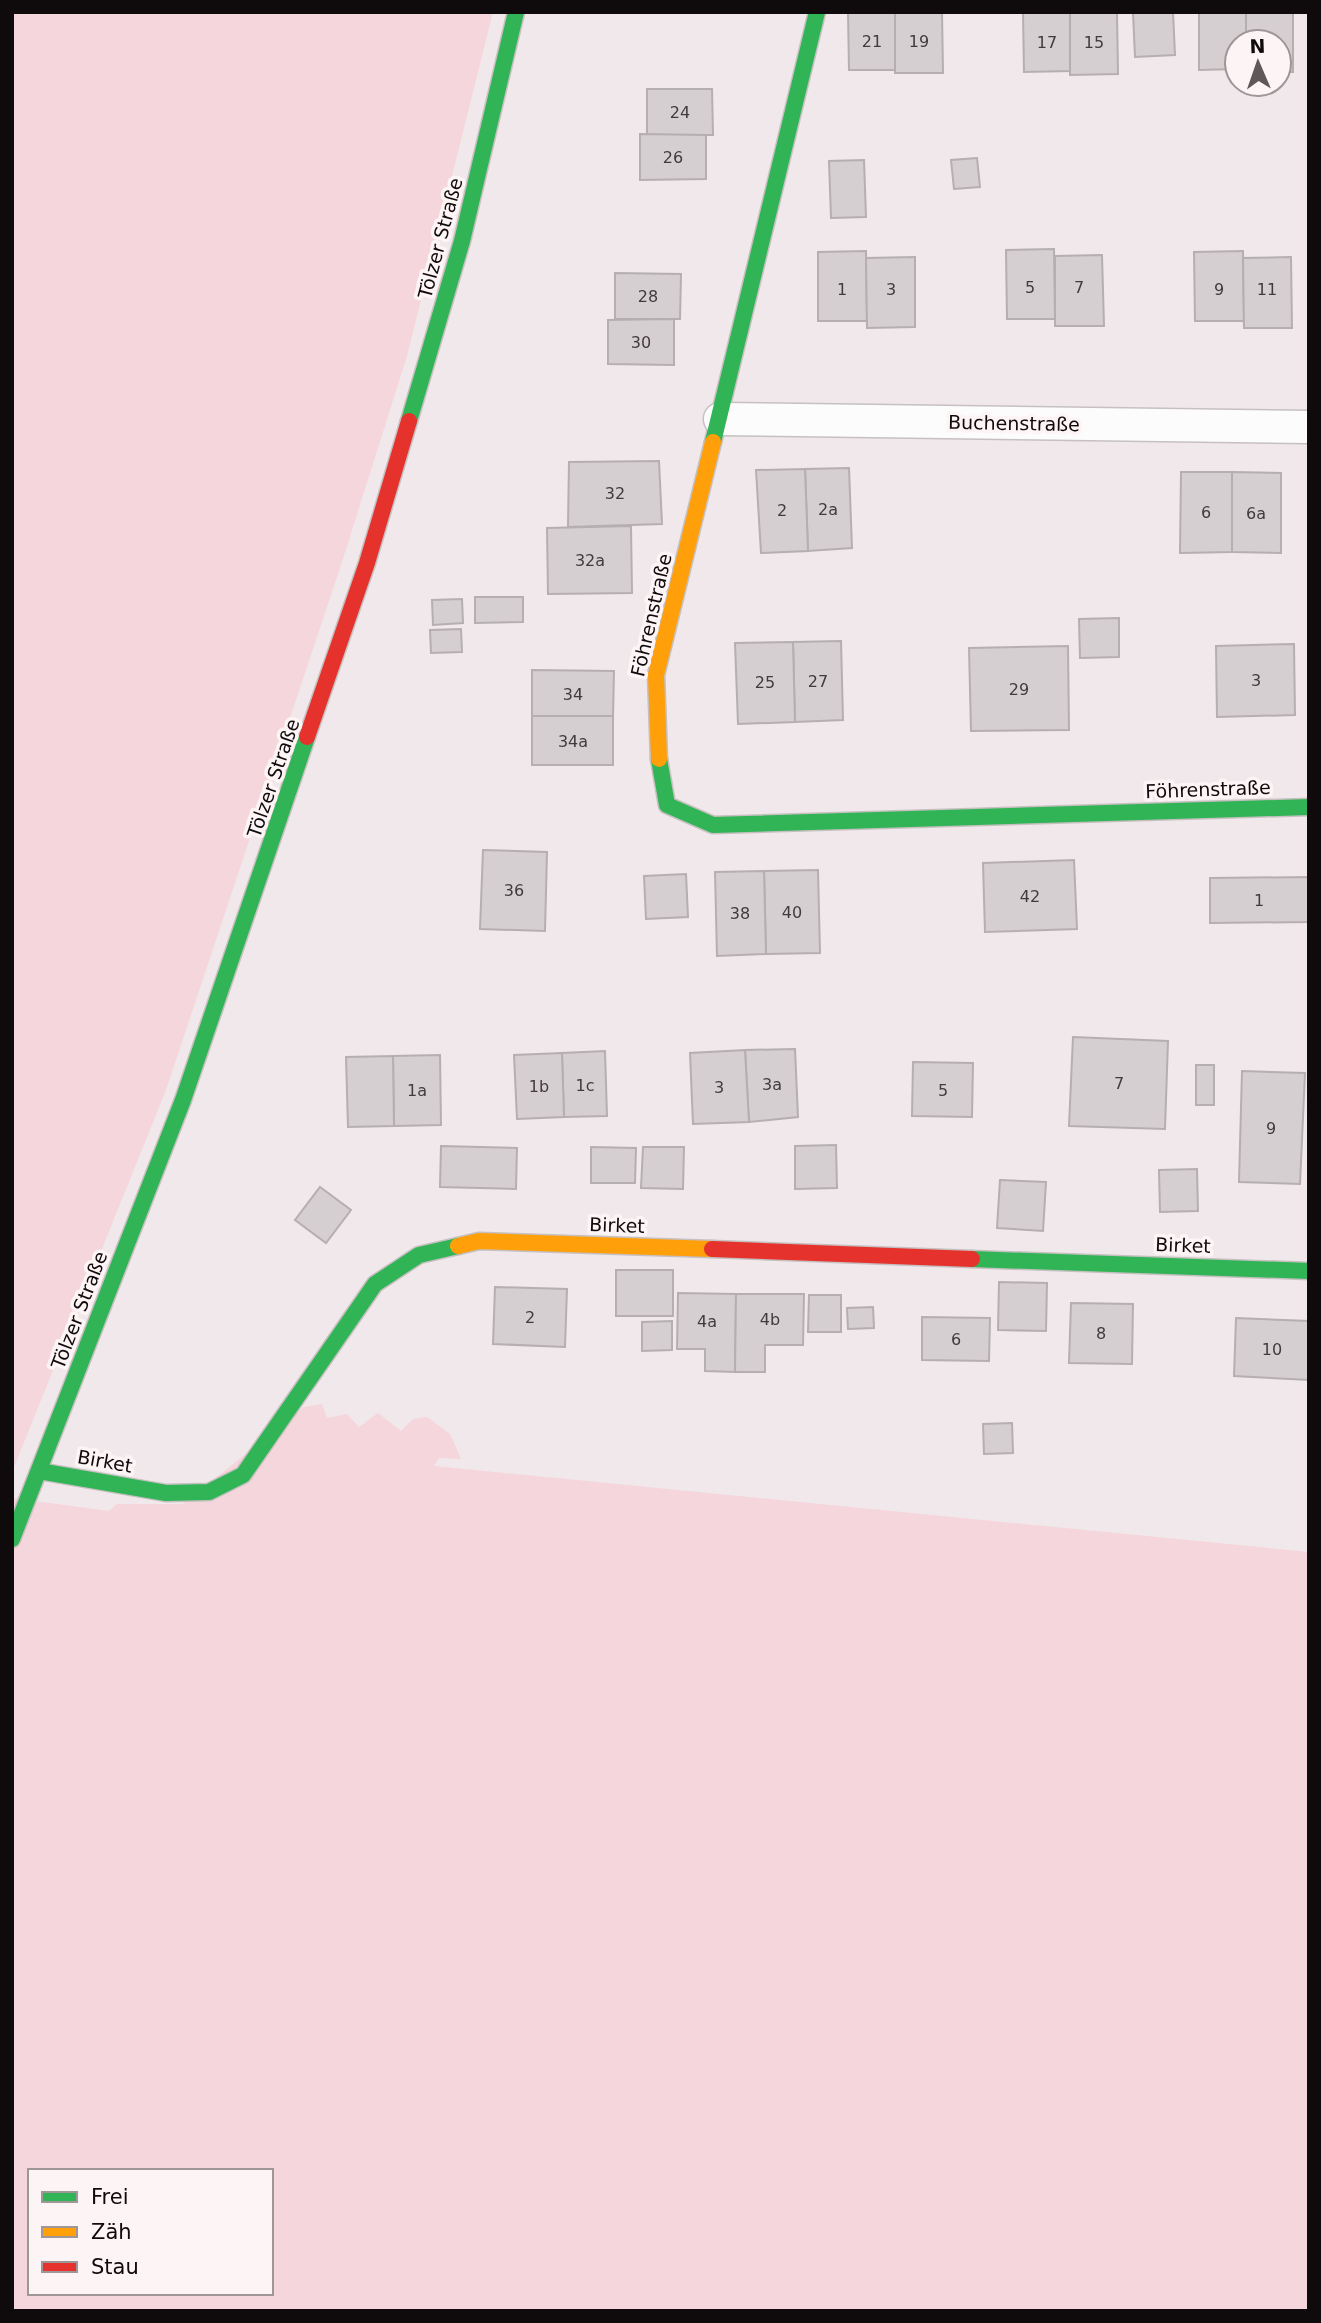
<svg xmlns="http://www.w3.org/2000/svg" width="1321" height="2323" font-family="'DejaVu Sans',sans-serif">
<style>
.green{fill:#f5d6dc;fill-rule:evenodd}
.building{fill:#d6cfd1;stroke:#b5afb0;stroke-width:2}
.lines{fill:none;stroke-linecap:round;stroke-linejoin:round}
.street-casing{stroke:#c6c0c1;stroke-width:35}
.fast-casing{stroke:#c6c0c1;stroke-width:19}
.slow-casing{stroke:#c6c0c1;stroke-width:19}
.jam-casing{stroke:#c6c0c1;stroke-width:19}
.street{stroke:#fdfcfc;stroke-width:32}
.fast{stroke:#30b455;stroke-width:16}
.slow{stroke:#ff9f0a;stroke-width:16}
.jam{stroke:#e5322d;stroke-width:16}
.labels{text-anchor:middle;stroke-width:7;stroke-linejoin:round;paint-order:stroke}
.number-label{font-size:16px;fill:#413b3c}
.street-label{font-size:19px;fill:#0f0a0b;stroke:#fdf4f5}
</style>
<rect width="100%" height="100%" fill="#f0e8ea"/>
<g class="green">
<polygon points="12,12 493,12 407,356 342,562 166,1090 12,1472"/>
<path d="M322,1404L327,1418L347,1414L359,1427L378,1413L401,1431L413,1419L427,1417L450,1434L461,1459L439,1458L434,1466L1309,1552V2311H12V1498L109,1511L117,1504H183L304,1407ZM30,2171H271V2293H30Z"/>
</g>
<g class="building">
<polygon points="848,12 895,12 895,70 849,70"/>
<polygon points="895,12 942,12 943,73 895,73"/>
<polygon points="1023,12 1070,12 1070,71 1024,72"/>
<polygon points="1070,12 1117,12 1118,74 1070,75"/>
<polygon points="1133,12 1173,12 1175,55 1135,57"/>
<polygon points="1199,12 1246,12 1246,42 1237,42 1237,69 1199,70"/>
<polygon points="1246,12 1293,12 1293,72 1279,72 1279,42 1246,42"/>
<polygon points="647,89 712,89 713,135 647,135"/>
<polygon points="640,134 706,135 706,179 640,180"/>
<polygon points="977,158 980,187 954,189 951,160"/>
<polygon points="864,160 866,217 831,218 829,161"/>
<polygon points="1054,249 1055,319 1007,319 1006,250"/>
<polygon points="866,251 867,321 818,321 818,252"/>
<polygon points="1243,251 1244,321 1195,321 1194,252"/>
<polygon points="1102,255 1104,326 1055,326 1055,256"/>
<polygon points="915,257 915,327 867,328 866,258"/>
<polygon points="1291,257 1292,328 1244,328 1243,258"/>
<polygon points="615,273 681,274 680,319 615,319"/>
<polygon points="674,319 674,365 608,364 608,320"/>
<polygon points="659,461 662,524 568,527 569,462"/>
<polygon points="849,468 852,548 808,551 805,469"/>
<polygon points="805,469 808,551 761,553 756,470"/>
<polygon points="1181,472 1232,472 1232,552 1180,553"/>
<polygon points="1232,472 1281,473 1281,553 1232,552"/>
<polygon points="631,526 632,593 548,594 547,528"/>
<polygon points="475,597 523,597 523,622 475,623"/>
<polygon points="462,599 463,623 433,625 432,600"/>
<polygon points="1119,618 1119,657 1080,658 1079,619"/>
<polygon points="461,629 462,652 431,653 430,630"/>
<polygon points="841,641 843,720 795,722 793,642"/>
<polygon points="793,642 795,722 738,724 735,643"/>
<polygon points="1294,644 1295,715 1217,717 1216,646"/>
<polygon points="1068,646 1069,730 971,731 969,648"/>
<polygon points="532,670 614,671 613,716 532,716"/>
<rect x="532" y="716" width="81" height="49"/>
<polygon points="483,850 547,852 545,931 480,929"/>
<polygon points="1074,860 1077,929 985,932 983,863"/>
<polygon points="818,870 820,953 766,954 764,871"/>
<polygon points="764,871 766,954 717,956 715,872"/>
<polygon points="686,874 688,917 646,919 644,876"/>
<polygon points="1309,877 1309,922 1210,923 1210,878"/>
<polygon points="1073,1037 1168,1041 1165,1129 1069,1126"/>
<polygon points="795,1049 798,1117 749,1122 745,1050"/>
<polygon points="745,1050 749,1122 693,1124 690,1053"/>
<polygon points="605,1051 607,1116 564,1117 562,1053"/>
<polygon points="562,1053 564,1117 517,1119 514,1055"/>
<polygon points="440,1055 441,1125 394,1126 393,1056"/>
<polygon points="393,1056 394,1126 348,1127 346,1057"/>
<polygon points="913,1062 973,1063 972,1117 912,1116"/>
<rect x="1196" y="1065" width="18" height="40"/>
<polygon points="1242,1071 1305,1073 1300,1184 1239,1182"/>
<polygon points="836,1145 837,1188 795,1189 795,1146"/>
<polygon points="441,1146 517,1148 516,1189 440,1187"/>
<polygon points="591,1147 636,1148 635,1183 591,1183"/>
<polygon points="643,1147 684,1147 683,1189 641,1188"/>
<polygon points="1197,1169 1198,1211 1160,1212 1159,1170"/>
<polygon points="1000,1180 1046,1182 1043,1231 997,1228"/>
<polygon points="320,1187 351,1210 326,1243 295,1220"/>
<rect x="616" y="1270" width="57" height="46"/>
<polygon points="999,1282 1047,1283 1046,1331 998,1330"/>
<polygon points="495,1287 567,1289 565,1347 493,1344"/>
<polygon points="678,1293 736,1294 735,1372 705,1371 705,1349 677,1349"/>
<polygon points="736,1294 804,1294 803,1345 765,1345 765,1372 735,1372"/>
<polygon points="809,1295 841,1295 841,1332 808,1332"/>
<polygon points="1071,1303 1133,1304 1132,1364 1069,1363"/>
<polygon points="873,1307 874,1328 848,1329 847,1308"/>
<polygon points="922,1317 990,1318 989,1361 922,1360"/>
<polygon points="1236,1318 1309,1321 1309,1380 1234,1376"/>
<polygon points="672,1321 672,1350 642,1351 642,1322"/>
<polygon points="1012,1423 1013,1453 984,1454 983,1424"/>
</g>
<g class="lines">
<g class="street-casing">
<polyline id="street" points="720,419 1309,427"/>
</g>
<g class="fast-casing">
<g id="fast">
<polyline points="409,421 462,241 516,12"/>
<polyline points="713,442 817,12"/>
<polyline points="659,759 667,805 713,825 1309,807"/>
<polyline points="972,1259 1309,1271"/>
<polyline points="39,1471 166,1493 209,1492 243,1475 375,1284 419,1255 458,1246"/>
<polyline points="12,1539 183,1100 307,737"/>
</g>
</g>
<g class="slow-casing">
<g id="slow">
<polyline points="659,759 656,675 713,442"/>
<polyline points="458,1246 479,1241 712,1249"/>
</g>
</g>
<g class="jam-casing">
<g id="jam">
<polyline points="307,737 367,563 409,421"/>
<polyline points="712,1249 972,1259"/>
</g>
</g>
<use href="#street" class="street"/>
<use href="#fast" class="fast"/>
<use href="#slow" class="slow"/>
<use href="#jam" class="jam"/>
</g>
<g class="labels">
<g class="number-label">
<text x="872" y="47">21</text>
<text x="919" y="47">19</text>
<text x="1047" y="48">17</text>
<text x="1094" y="48">15</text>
<text x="680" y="118">24</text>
<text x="673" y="163">26</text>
<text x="1030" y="293">5</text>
<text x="1079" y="293">7</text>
<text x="842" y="295">1</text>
<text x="891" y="295">3</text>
<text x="1219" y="295">9</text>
<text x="1267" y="295">11</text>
<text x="648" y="302">28</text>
<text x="641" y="348">30</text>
<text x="615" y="499">32</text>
<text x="828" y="515">2a</text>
<text x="782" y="516">2</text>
<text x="1206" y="518">6</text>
<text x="1256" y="519">6a</text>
<text x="590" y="566">32a</text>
<text x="1256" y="686">3</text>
<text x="818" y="687">27</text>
<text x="765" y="688">25</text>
<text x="1019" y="695">29</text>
<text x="573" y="700">34</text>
<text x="573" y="747">34a</text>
<text x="514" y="896">36</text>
<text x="1030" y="902">42</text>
<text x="1259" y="906">1</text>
<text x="792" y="918">40</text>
<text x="740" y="919">38</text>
<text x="1119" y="1089">7</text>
<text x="772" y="1090">3a</text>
<text x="585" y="1091">1c</text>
<text x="539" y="1092">1b</text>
<text x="719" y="1093">3</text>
<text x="417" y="1096">1a</text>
<text x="943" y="1096">5</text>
<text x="1271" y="1134">9</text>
<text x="530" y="1323">2</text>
<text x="770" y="1325">4b</text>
<text x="707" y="1327">4a</text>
<text x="1101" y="1339">8</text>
<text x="956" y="1345">6</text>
<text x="1272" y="1355">10</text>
</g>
<g class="street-label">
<text transform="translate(440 238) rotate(-75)" y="7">Tölzer Straße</text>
<text transform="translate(1014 423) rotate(1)" y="7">Buchenstraße</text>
<text transform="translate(651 615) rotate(-77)" y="7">Föhrenstraße</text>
<text transform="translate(273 778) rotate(-71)" y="7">Tölzer Straße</text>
<text transform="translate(1208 789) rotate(-2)" y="7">Föhrenstraße</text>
<text transform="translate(617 1225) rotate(2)" y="7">Birket</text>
<text transform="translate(1183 1245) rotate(2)" y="7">Birket</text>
<text transform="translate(79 1310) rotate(-69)" y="7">Tölzer Straße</text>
<text transform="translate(105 1461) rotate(10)" y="7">Birket</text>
</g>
</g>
<rect width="1321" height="2323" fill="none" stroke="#0f0a0b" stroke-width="28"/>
<rect x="28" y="2169" width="245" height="126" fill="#fdf4f5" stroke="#9e9697" stroke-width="2"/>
<rect x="42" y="2192" width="35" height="10" fill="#30b455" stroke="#9e9697" stroke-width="2"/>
<text x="91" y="2204" font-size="21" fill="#0f0a0b">Frei</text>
<rect x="42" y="2227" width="35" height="10" fill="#ff9f0a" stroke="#9e9697" stroke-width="2"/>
<text x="91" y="2239" font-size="21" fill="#0f0a0b">Zäh</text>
<rect x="42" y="2262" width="35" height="10" fill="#e5322d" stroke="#9e9697" stroke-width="2"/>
<text x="91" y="2274" font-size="21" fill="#0f0a0b">Stau</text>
<g transform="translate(1258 63) rotate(358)"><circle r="33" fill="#fdf4f5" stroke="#9e9697" stroke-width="2"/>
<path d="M0-5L12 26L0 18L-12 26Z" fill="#5e5859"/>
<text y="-10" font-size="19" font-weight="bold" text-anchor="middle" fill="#0f0a0b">N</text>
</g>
</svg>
